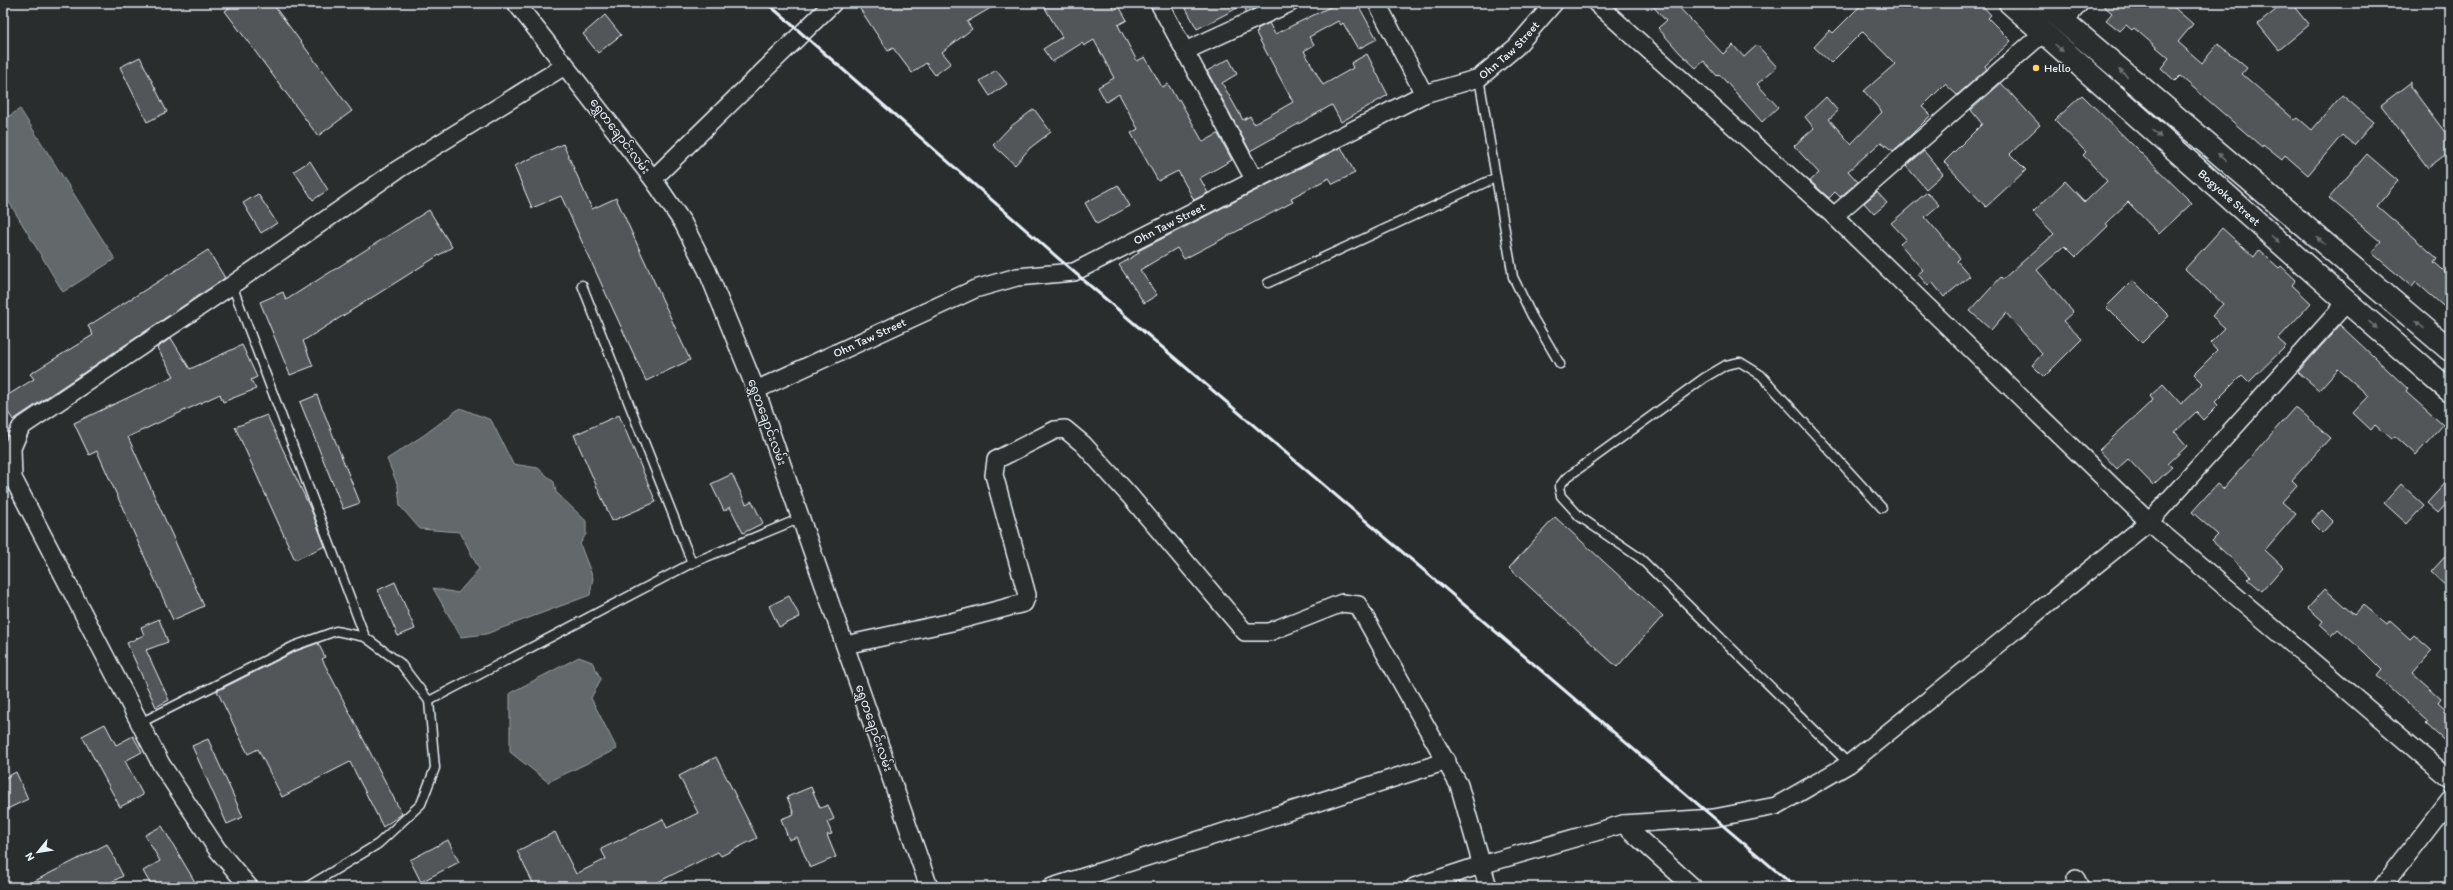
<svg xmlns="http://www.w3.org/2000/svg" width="2453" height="890" font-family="Itim,'Noto Sans Myanmar',sans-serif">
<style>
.water{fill:#63686b;stroke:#989fa3}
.building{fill:#535759;stroke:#e8f1f8}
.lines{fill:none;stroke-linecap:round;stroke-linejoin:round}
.lane-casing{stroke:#e8f1f8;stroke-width:11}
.street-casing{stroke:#e8f1f8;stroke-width:20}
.primary-casing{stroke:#e8f1f8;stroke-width:25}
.lane{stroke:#2a2d2e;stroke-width:8}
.street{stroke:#2a2d2e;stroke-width:17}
.primary{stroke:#2a2d2e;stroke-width:22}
.rail{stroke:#e8f1f8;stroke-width:3}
.oneway{fill:#6c7275}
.poi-dot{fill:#ffd166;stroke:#2a2d2e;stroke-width:1.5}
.labels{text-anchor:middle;stroke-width:3;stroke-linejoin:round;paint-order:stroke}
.street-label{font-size:12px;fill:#e8f1f8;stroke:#2a2d2e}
.poi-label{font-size:12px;fill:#e8f1f8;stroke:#2a2d2e;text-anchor:start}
</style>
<rect width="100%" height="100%" fill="#2a2d2e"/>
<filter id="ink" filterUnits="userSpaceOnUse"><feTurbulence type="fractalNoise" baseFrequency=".025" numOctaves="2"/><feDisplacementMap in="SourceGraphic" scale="8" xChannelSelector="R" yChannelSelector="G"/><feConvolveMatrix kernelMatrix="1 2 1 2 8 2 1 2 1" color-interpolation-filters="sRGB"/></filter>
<g filter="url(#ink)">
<g class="water">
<polygon points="20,109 115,259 63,292 3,192 3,120"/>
<polygon points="460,408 491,420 513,464 538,468 554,482 556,492 586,521 586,534 580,544 593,578 590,595 486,634 461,637 433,588 458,593 479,569 460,532 420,529 400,506 398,486 387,459 424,435"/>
<polygon points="579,657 592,662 601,679 591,698 617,749 548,782 510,752 510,693"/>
</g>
<g class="building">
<polygon points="236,3 272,3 352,111 318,136 225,11"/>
<polygon points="856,3 999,3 967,22 972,29 942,52 951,63 935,75 926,63 912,73 893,48 888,51"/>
<polygon points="1042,3 1110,3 1114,10 1119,6 1127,20 1118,25 1137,61 1145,57 1162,87 1168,84 1177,100 1179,99 1203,142 1218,134 1232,160 1200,178 1208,193 1194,200 1178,171 1158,181 1131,133 1138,129 1119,94 1106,102 1098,87 1114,78 1094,40 1084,46 1082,43 1052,62 1043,49 1062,37"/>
<polygon points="1183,3 1259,3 1261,5 1247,12 1243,5 1197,29"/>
<polygon points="1338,3 1357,3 1377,39 1358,49 1343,23 1341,25 1338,21 1309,37 1314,45 1304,51 1323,85 1353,68 1351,63 1367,54 1388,95 1341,122 1332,105 1250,151 1207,71 1229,59 1237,74 1222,83 1243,120 1250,116 1254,124 1293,102 1256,33 1258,32 1257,29 1269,23 1275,34"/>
<polygon points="1650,3 1675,3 1723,54 1733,45 1744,57 1757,45 1777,67 1757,84 1778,107 1762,122 1719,74 1717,76 1704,61 1696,68 1680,53 1658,28 1666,21"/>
<polygon points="1863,3 1980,3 1991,15 1988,18 2011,41 1985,66 1987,69 1957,95 1945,84 1922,107 1931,115 1911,135 1893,151 1881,142 1848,171 1858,182 1840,197 1835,192 1829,198 1810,181 1819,173 1794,146 1814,128 1805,117 1826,97 1838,111 1829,119 1851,144 1882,112 1864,91 1895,64 1863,31 1831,63 1814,47 1830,30 1833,33"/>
<polygon points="2100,3 2169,3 2193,24 2178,42 2202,63 2218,44 2247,68 2242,74 2295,120 2298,118 2312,130 2342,95 2374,122 2354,145 2342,135 2308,175 2285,155 2282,160 2263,145 2262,147 2180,76 2175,81 2161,68 2169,58 2134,28 2132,30 2126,25 2120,31 2106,20 2112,13"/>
<polygon points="2285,3 2291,3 2309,25 2279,50 2258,24"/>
<polygon points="605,15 621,35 598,53 583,34"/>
<polygon points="140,57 167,112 147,122 120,67"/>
<polygon points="996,70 1007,84 990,96 980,81"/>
<polygon points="2411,82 2411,87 2450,139 2450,151 2428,168 2381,105"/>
<polygon points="2001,83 2040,125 2010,154 2026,170 1986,207 1944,162 1982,124 1971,110"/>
<polygon points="2082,95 2192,203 2159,234 2128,202 2106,223 2108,226 2076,257 2065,246 2037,270 2073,312 2063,321 2082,339 2044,377 2032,365 2042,354 2006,313 1991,330 1970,311 2001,277 2003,279 2054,234 2033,212 2065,181 2085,202 2107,181 2083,155 2086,152 2055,120"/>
<polygon points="1034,109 1051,132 1030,148 1015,165 993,145 1010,127"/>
<polygon points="563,144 592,209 616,198 690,360 646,381 561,196 532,208 514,166"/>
<polygon points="1341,147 1355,173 1333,184 1329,178 1291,198 1293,202 1184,259 1177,248 1140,270 1157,295 1144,303 1119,265 1139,253 1138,251"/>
<polygon points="1924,151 1943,174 1926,189 1906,166"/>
<polygon points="2367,154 2398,181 2377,206 2437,258 2434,262 2450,276 2450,312 2416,282 2412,287 2372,253 2381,242 2329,198"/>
<polygon points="310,161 328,190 313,200 294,171"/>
<polygon points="1118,185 1130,206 1097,224 1085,203"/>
<polygon points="1877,192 1887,203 1874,214 1864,203"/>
<polygon points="1927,192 1939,205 1925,217 1960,258 1957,261 1970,276 1944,297 1932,282 1928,286 1918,274 1923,270 1900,244 1906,239 1891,223"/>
<polygon points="258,194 277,223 261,233 243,203"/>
<polygon points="429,210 452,247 303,341 313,366 290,375 260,302 283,292 286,300"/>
<polygon points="2222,228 2254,257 2259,250 2279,268 2281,266 2296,280 2292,285 2311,303 2278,339 2286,346 2249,382 2242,375 2215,402 2218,405 2203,420 2196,412 2175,432 2187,446 2168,464 2172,467 2153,485 2128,459 2117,469 2099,450 2153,400 2150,396 2163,384 2181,404 2203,383 2194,374 2217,351 2210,343 2225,328 2212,316 2223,304 2185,269"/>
<polygon points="208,250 225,278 13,420 3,404 3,398 34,379 30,374 93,335 88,326"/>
<polygon points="2133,280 2169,316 2142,343 2106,307"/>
<polygon points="2340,325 2408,389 2406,392 2443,425 2416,455 2395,436 2391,439 2375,425 2371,430 2353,413 2369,396 2338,369 2319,390 2298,372"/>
<polygon points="171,338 190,369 242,345 257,377 251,380 256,389 223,402 220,394 128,437 204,606 173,620 97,451 89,455 74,423 174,376 157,348"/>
<polygon points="317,395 360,503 343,509 300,402"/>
<polygon points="2295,407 2330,438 2292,480 2297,485 2282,502 2296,514 2265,550 2283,567 2262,591 2248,579 2251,576 2212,541 2218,535 2192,512 2217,484 2223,489"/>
<polygon points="267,415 312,512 325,546 295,560 235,427"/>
<polygon points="619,415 656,502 612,521 574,435"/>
<polygon points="732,474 746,504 752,501 763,523 743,533 730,507 724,511 711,484"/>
<polygon points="2450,478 2450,500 2438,513 2427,503"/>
<polygon points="2401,484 2424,505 2407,524 2384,503"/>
<polygon points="2322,510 2333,521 2322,533 2311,522"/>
<polygon points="1555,517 1663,616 1617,667 1509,568"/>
<polygon points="2450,551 2450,590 2431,572"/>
<polygon points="395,582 415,629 398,636 378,590"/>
<polygon points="2325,589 2354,615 2363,605 2387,625 2390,621 2410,639 2414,635 2432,651 2413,673 2441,698 2438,702 2450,713 2450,746 2426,724 2428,722 2377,676 2382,670 2364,652 2338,629 2332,636 2320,625 2323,621 2308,608"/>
<polygon points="789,596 800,617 779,627 769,606"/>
<polygon points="159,619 168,642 146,650 169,700 156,707 127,643 144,635 141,627"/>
<polygon points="318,643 325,657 322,659 402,814 383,827 350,762 282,797 258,749 248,754 217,691 296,651"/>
<polygon points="105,724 116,745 133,736 142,752 125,761 143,795 120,807 82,736"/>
<polygon points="208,739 243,817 227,824 192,746"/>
<polygon points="716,757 757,838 721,856 718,852 648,887 535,887 517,851 555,832 576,874 606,859 601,849 663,819 667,828 698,813 679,776"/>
<polygon points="16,772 28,799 3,811 3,779"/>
<polygon points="811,787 820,808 828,805 834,819 827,822 832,834 827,835 836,857 810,868 797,837 789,840 781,819 794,814 787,797"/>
<polygon points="162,826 198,887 152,887 143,871 160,861 145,835"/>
<polygon points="448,840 459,862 421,882 410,860"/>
<polygon points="107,844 123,876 102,887 23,887"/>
</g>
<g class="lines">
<g class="lane-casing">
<g id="lane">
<polyline points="1479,78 1513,277 1532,316 1560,364"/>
<polyline points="1268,283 1495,178"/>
<polyline points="232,285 365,637"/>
<polyline points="582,285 692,563"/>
<polyline points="429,701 692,563 801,518"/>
<polyline points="140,723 294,646 336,631 365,637 400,663 429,701 435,768 421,804 378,844 307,887"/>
<polyline points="1849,764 1640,558 1580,517 1561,496 1559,487 1566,478 1704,378 1726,365 1740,362 1761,375 1882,508"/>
</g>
</g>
<g class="street-casing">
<g id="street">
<polyline points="516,3 653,179 683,223 707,270 756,390 929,887"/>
<polyline points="1159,3 1254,179"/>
<polyline points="1377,3 1424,94"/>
<polyline points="1596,3 1834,216 2149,522 2450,779"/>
<polyline points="2063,22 2080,3"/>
<polyline points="1185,51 1290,3"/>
<polyline points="653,179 833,3"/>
<polyline points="1834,216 2043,33"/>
<path id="s1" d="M756,390L975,289L1017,277L1074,272L1424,94L1479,78L1516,47L1554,3"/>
<polyline points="845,645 952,622 1024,603 1027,595 994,475 996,460 1055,430 1065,429 1083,444 1130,496 1245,632 1269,632 1342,603 1358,605 1459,785 1488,887"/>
<polyline points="1623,824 1693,887"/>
<polyline points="2076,879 2080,887"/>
<polyline points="249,887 217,849 161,764 13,478 12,448 21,427 232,285 397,170 566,65"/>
<polyline points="1052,887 1447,761"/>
<polyline points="1414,887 1481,865 1623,824 1714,818 1776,806 1849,764 2149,522 2347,302"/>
<polyline points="2382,887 2450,799"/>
</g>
</g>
<g class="primary-casing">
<g id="primary">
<path id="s2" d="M2010,3L2347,302L2450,391"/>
<polyline points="2042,3 2450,350"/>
</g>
</g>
<use href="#lane" class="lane"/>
<use href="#street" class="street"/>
<use href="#primary" class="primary"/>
<polyline class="rail" points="767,3 1074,272 1795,887"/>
</g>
<defs><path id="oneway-solid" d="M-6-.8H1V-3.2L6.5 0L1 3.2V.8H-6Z"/></defs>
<g class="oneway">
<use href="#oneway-solid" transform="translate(2059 48) rotate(42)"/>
<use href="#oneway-solid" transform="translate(2123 73) rotate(-140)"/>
<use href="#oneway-solid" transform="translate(2157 134) rotate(42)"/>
<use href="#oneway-solid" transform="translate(2222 157) rotate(-140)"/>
<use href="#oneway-solid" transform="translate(2275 239) rotate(42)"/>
<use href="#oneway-solid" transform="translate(2321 241) rotate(-140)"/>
<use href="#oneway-solid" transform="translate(2373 325) rotate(41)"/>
<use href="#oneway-solid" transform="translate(2420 325) rotate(-140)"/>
</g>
</g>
<circle class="poi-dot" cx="2036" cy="68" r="4"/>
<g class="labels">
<g class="street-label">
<text dy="4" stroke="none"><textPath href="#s1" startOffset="833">Ohn Taw Street</textPath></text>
<text transform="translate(620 136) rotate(53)" y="4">ရွှေတချောင်းလမ်း</text>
<text dy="4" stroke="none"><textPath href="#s2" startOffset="293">Bogyoke Street</textPath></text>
<text dy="4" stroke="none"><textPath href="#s1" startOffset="449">Ohn Taw Street</textPath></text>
<text dy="4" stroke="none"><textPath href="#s1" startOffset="125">Ohn Taw Street</textPath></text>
<text transform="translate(767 422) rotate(70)" y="4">ရွှေတချောင်းလမ်း</text>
<text transform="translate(874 728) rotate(71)" y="4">ရွှေတချောင်းလမ်း</text>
</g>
<g class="poi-label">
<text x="2044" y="72">Hello</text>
</g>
</g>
<rect width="2453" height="890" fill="none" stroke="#2a2d2e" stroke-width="16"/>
<rect x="8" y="8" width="2437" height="874" fill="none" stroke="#e8f1f8" stroke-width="1.5" filter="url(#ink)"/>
<g transform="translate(38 852) rotate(240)" stroke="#2a2d2e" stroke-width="3" paint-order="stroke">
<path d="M0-3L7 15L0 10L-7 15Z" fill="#e8f1f8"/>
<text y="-6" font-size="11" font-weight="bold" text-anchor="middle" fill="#e8f1f8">N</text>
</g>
</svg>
